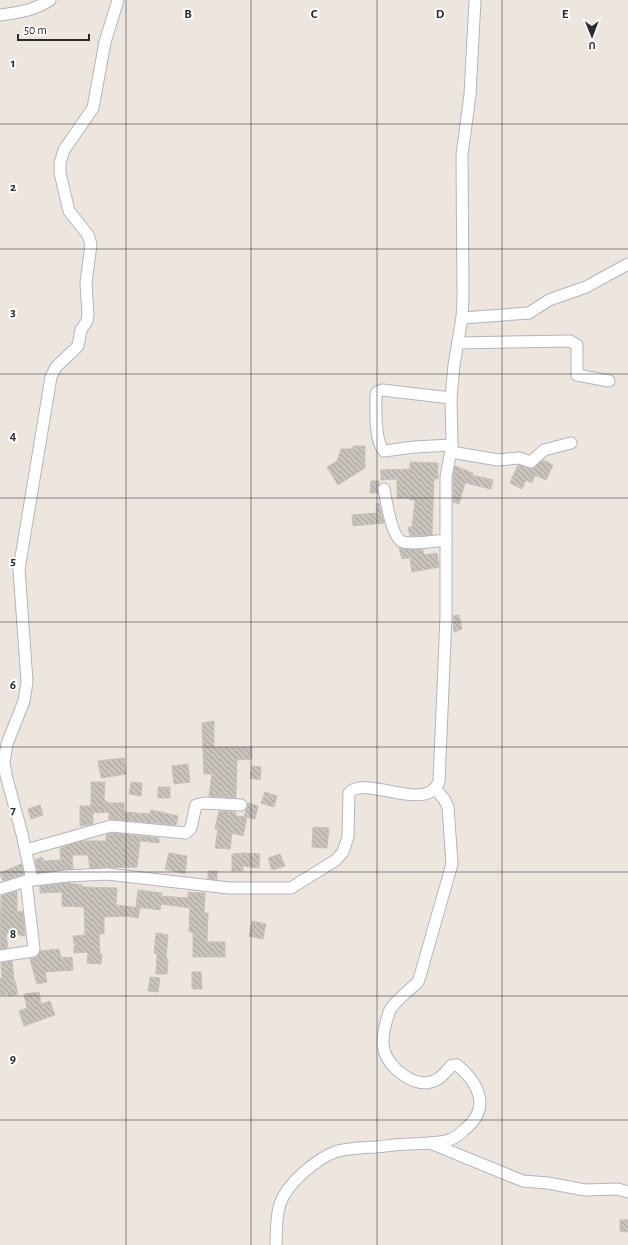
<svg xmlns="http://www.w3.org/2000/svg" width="628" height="1245" font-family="'Alegreya Sans',sans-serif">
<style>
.building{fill:url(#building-back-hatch);stroke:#c7c1b9}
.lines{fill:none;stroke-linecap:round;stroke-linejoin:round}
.minor-casing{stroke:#b2b5bd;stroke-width:13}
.minor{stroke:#fff;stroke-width:11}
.grid{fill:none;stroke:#2b2b2b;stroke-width:1;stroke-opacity:0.55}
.grid-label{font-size:13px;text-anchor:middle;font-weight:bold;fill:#2b2b2b;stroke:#fff;stroke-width:4;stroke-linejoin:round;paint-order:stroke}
</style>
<defs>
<pattern id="building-back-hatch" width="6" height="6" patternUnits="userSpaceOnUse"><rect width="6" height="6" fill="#c8c4bd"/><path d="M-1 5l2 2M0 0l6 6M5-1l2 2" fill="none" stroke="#a39f9a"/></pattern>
</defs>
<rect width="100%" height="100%" fill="#ece6df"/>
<g class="building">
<polygon points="353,446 365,446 365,468 338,485 327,467 337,461 341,449 353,449"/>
<polygon points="543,460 553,465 546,480 535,475 532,483 526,480 522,489 510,483 518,465 532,469"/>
<polygon points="410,462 438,463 438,479 434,479 432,535 410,536 408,527 412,527 415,500 410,500 410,498 397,498 397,479 381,480 381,470 410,469"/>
<polygon points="455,466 473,473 472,475 493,480 491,489 465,483 459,504 453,502 453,478"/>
<polygon points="371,481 379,481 378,493 370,493"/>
<polygon points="379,503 384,523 353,526 352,515 377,513 376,504"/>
<polygon points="399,548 423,550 424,555 437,553 439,567 412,572 410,558 402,559"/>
<polygon points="459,615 462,629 454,632 453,616"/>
<polygon points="214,721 214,747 252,747 252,759 237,760 236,798 209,796 212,774 204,774 202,723"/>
<polygon points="124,758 126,774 101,778 98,761"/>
<polygon points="188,764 190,782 174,784 172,766"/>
<polygon points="252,766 261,767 260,780 250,778"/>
<polygon points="91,782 105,782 104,801 107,801 107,803 124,803 124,812 150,814 151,810 178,816 176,825 109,819 109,812 93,813 93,824 80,826 80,806 91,806"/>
<polygon points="131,782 142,783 141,796 129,794"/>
<rect x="158" y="787" width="12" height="11"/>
<polygon points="265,792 277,796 274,807 261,803"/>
<polygon points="248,803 258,806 255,819 247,817 243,836 232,833 230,849 215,848 218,829 215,829 219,811 236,812 236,816 247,817 244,817"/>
<polygon points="40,805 43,815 31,819 28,809"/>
<polygon points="313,827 329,828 327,848 312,847"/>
<polygon points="112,833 159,838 159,843 140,841 137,867 90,868 88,855 72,855 73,869 38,873 35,860 42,857 44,861 61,860 60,848 82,841 106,841 106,835"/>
<polygon points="169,853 187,856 185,874 165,869"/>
<polygon points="245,853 260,854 259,868 243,866 243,871 232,871 232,854"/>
<polygon points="280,854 285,866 272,870 268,858"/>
<polygon points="21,864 24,874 3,881 0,873"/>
<polygon points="208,871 217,871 217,880 208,879"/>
<polygon points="68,883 82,885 82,887 117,888 116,905 140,908 138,918 125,916 104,917 104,934 99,934 100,954 102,954 101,964 87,963 88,952 74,953 74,946 80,945 74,944 73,936 85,935 84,907 62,906 62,892 40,893 40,886"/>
<polygon points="138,890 162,893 161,896 188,898 188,892 205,893 204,913 208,913 207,942 225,942 225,957 193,957 193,932 189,932 190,908 161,904 160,910 136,907"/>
<polygon points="17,891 17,911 23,912 25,936 6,933 8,948 0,949 1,896"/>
<polygon points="252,921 266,924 263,939 249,936"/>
<polygon points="156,933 168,935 166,959 168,959 167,974 156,974 157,954 154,953"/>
<polygon points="59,949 61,958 72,957 73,970 45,972 47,982 37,984 30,959 37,957 40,951"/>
<polygon points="12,961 14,981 15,981 18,994 9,996 8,994 0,995 0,979 2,978 1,963"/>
<polygon points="192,972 201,972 202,989 192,989"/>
<polygon points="150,977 160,978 158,992 148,991"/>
<polygon points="39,992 41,1004 50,1001 55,1015 24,1026 19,1011 27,1008 24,994"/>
<polygon points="620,1220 628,1220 628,1232 620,1231"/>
</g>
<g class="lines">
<g class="minor-casing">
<g id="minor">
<path d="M0,15C18,13 35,10 50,0"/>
<polyline points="462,318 529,313 549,300 586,287 628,264"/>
<polyline points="458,343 570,341 577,345 577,375 609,381"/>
<path d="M451,398L382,390L377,392L376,394C376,408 374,441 384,451L414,447L452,445"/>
<polyline points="451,452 498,460 519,458 531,462 544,450 571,443"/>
<path d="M384,489C386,500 392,539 403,542C413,545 435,541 446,540"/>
<polyline points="26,850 111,826 186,833 191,828 196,805 204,803 241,805"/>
<polyline points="32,880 22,834 6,775 4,762 7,744 24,701 27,682 19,569 51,377 56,367 78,346 81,330 87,321 88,315 86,283 91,244 88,235 69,211 60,173 60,163 64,150 93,108 105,42 118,0"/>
<path d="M0,889L26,881L67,876L107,874L229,888H291L336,860L343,852L348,837L349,793C366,774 425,814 439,782L446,616V477L452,445L451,398L454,365L462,318L463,296L462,155L470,95L475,0"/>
<polyline points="0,956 33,951 34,949 26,881"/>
<polyline points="430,1143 523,1181 548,1183 585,1190 618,1189 628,1192"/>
<path d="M276,1245C277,1209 276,1197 304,1172C332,1148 341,1149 376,1147C387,1146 398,1144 410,1144C422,1143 437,1144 449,1140C455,1138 460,1134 464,1130C491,1109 480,1084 457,1065H452C446,1071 442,1078 434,1081C415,1089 389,1068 384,1050C381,1039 386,1021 390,1010C393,1004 412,987 418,982L420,976L452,864L448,807L444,799L436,790"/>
</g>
</g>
<use href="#minor" class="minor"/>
</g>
<path class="grid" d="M126,0V1245M251,0V1245M377,0V1245M502,0V1245M0,124H628M0,249H628M0,374H628M0,498H628M0,622H628M0,747H628M0,872H628M0,996H628M0,1120H628"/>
<g class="grid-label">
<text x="188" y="18">B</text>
<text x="314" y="18">C</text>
<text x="440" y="18">D</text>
<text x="565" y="18">E</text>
<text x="13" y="67">1</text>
<text x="13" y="191">2</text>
<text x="13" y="316">3</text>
<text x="13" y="440">4</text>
<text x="13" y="565">5</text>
<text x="13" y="689">6</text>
<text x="13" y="814">7</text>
<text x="13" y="938">8</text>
<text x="13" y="1063">9</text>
</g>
<g transform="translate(592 36) rotate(179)" stroke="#ffffff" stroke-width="3" paint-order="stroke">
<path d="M0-3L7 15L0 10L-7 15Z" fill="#2b2b2b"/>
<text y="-6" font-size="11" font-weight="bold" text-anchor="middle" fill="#2b2b2b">U</text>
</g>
<path d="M18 34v6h71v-6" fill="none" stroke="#2b2b2b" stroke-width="2"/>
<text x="24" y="34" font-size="12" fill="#2b2b2b" stroke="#ffffff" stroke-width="3" paint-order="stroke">50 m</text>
</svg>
